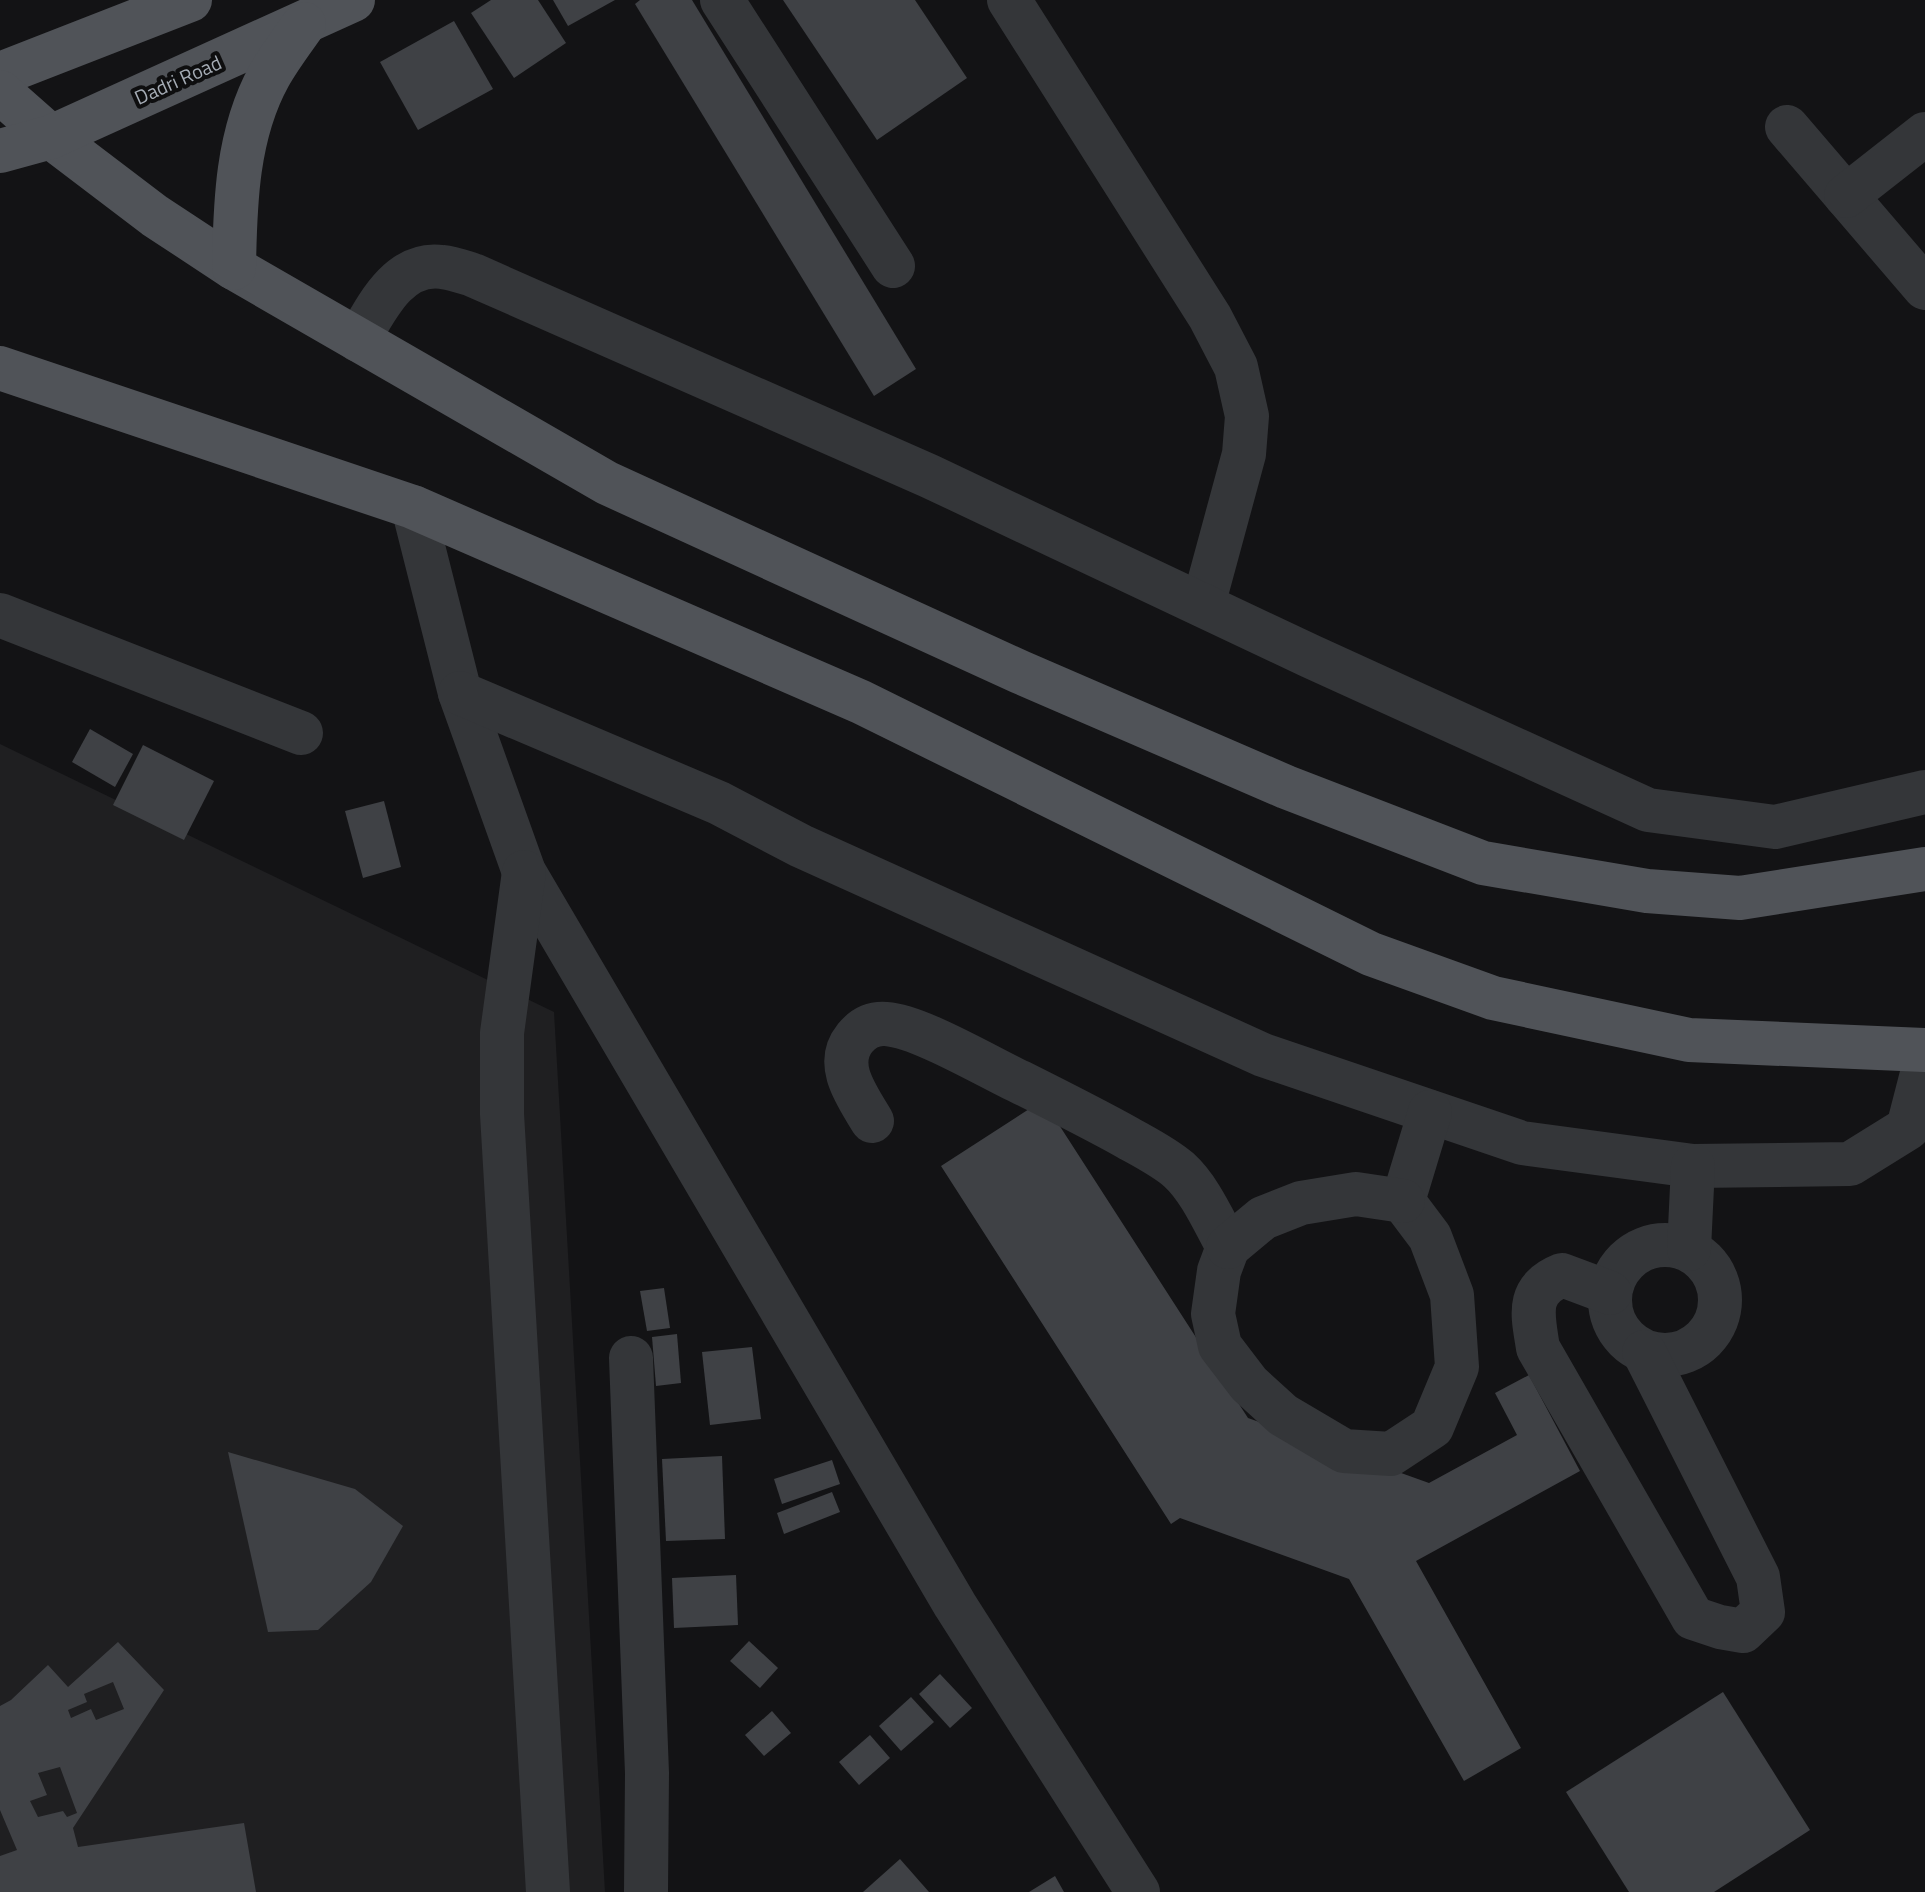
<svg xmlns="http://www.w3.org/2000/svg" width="1925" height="1892" font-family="'Titillium Web',sans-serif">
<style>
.built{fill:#1f1f21}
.building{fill:#3f4145;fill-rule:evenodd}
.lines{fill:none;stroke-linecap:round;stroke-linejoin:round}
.minor{stroke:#343639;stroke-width:44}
.major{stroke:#505358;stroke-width:44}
.labels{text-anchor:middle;stroke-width:8;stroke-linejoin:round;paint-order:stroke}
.street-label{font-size:20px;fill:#a5acb5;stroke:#0e0e0f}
</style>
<rect width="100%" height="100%" fill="#131315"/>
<polygon class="built" points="0,744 554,1012 605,1892 0,1892"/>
<g class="building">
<polygon points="491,0 538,0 566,43 514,78 471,13"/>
<polygon points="553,0 615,0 568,26"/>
<polygon points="640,0 692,0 916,369 874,396 635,4"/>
<polygon points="783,0 915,0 967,78 877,140"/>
<polygon points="454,21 493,89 418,130 380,62"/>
<polygon points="90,729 133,754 115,787 72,762"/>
<polygon points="143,745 214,781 184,840 113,805"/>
<polygon points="384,801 401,867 363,878 345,811"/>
<polygon points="1043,1100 1248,1418 1429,1483 1517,1435 1495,1393 1529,1375 1580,1471 1416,1561 1521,1748 1464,1781 1349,1579 1180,1518 1171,1524 941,1166"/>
<polygon points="664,1288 670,1328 647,1331 640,1291"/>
<polygon points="677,1334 681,1383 656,1386 652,1337"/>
<polygon points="752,1347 761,1419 710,1425 702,1352"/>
<polygon points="228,1452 355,1489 403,1526 371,1582 318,1630 268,1632"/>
<polygon points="722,1456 725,1539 666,1541 662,1459"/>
<polygon points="832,1460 840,1484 782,1504 774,1479"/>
<polygon points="832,1492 840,1512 784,1534 777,1513"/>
<polygon points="736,1575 738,1625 674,1628 672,1578"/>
<polygon points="749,1641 778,1668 760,1688 730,1661"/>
<path d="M118,1642L164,1690L73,1828L78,1847L244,1823L256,1892H0V1856L17,1850L0,1810V1706L11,1700L48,1665L68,1687ZM113,1682L124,1709L96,1720L91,1709L71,1718L68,1710L87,1702L84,1694ZM60,1767L77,1813L67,1817L63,1811L38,1817L30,1801L47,1795L38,1773Z"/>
<polygon points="940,1674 972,1708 950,1728 919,1694"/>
<polygon points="1723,1692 1810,1830 1714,1892 1629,1892 1566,1792"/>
<polygon points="911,1697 934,1722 901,1751 879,1726"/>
<polygon points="772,1711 791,1733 764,1756 745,1735"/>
<polygon points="870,1735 890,1758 859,1785 839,1762"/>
<polygon points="900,1859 929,1892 863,1892"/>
<polygon points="1055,1876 1064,1892 1029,1892"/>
</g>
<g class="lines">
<g class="minor">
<polyline points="722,0 893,266"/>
<polyline points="1009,0 1210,317 1236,367 1247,416 1244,454 1203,605"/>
<polyline points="1787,127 1925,288"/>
<polyline points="1846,196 1925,134"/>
<path d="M358,340C376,309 398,261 442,267C453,268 463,272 473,275L929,476L1310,656L1648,810L1775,827L1925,792"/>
<polyline points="413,507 460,693 524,872 955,1605 1138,1892"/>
<polyline points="0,615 301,733"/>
<polyline points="460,693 719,803 801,846 1263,1055 1522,1143 1693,1166 1850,1164 1908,1128 1925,1062"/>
<polyline points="524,872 502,1033 502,1114 548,1892"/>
<path d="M872,1121C858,1097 833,1065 855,1038C863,1028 873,1023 886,1024C919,1026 988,1067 1020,1082C1056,1100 1092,1118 1128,1138C1144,1147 1164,1157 1179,1170C1200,1189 1214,1222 1228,1247L1219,1271L1213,1314L1220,1346L1249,1384L1283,1415L1344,1451L1391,1454L1432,1427L1457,1367L1452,1295L1430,1237L1403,1201L1430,1112"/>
<circle cx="1665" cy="1300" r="55"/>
<polyline points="1228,1247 1263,1218 1301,1203 1356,1194 1403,1201"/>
<polyline points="1689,1249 1693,1166"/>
<path d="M1610,1293L1562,1275C1525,1290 1533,1315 1538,1348L1693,1618L1720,1627L1743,1631L1763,1612L1758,1577L1644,1352"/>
<polyline points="631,1358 647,1773 646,1892"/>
</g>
<g class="major">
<polyline points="0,74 190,0"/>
<polyline points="0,92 51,137 155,216 234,268 607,483 1020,672 1286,787 1483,863 1647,891 1740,898 1925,869"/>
<polyline points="0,151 51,137 353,0"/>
<path d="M234,268C235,203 237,134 269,76C279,58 292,41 304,24"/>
<polyline points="0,368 413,507 861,702 1371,954 1493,998 1689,1040 1925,1050"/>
</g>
</g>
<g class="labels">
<g class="street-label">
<text transform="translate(178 80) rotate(-24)" y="7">Dadri Road</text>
</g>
</g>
</svg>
